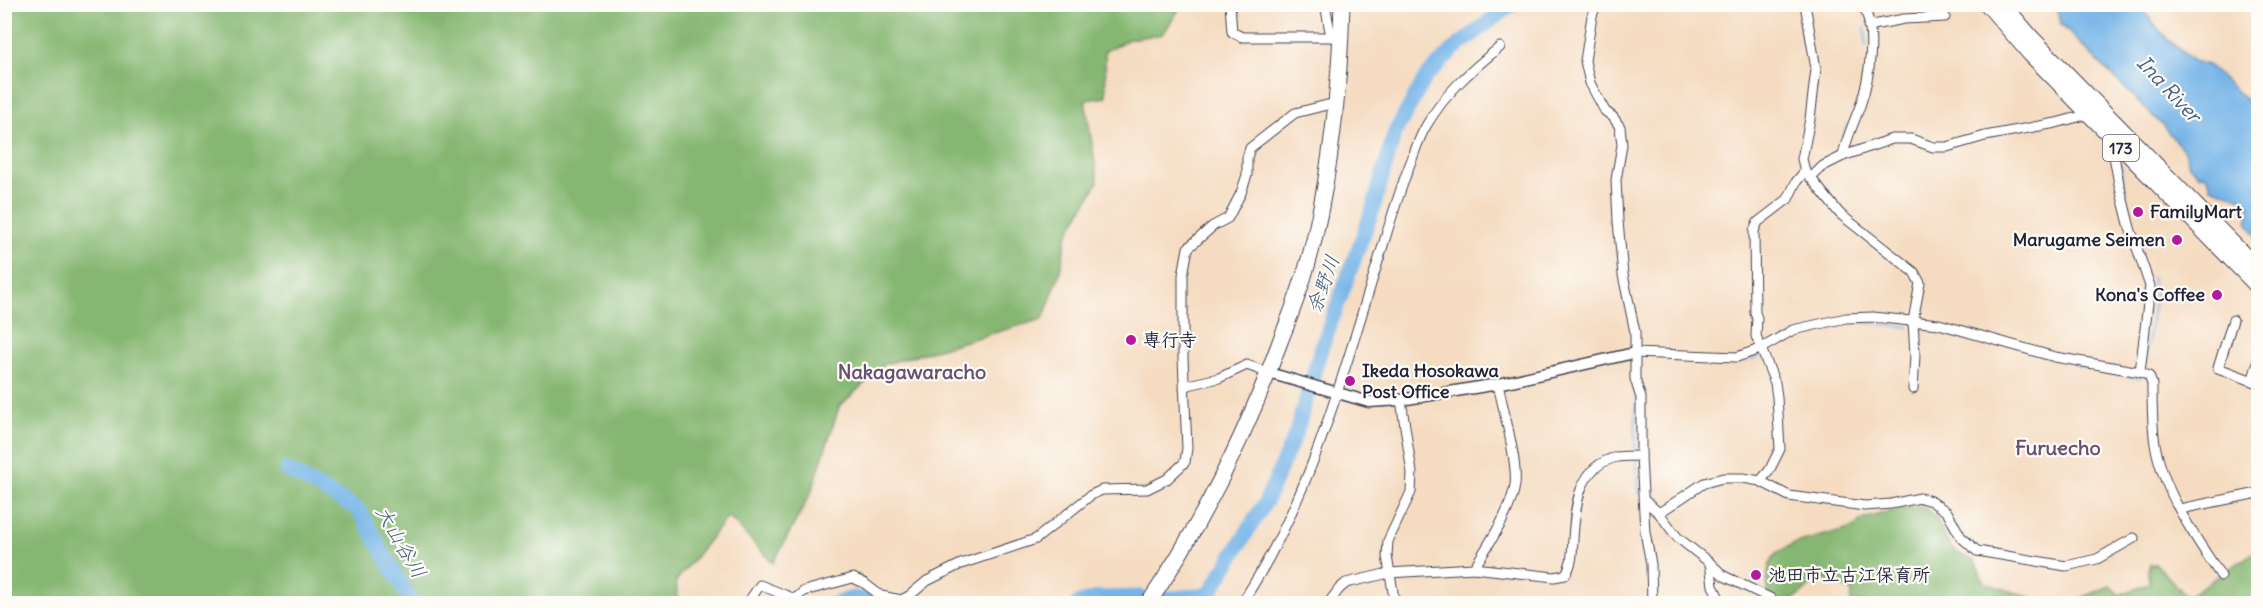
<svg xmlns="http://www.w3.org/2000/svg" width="2263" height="608" font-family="Delius,'Klee One',sans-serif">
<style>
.forest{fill:#86b772;stroke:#546c56;stroke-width:1.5}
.water{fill:#75b4e8;stroke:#4c6b92;stroke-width:1.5}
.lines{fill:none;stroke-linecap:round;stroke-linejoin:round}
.stream{stroke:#75b4e8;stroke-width:2}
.river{stroke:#75b4e8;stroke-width:15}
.minor-casing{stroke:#423e4f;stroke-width:11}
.tertiary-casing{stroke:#423e4f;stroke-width:13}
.trunk-casing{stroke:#423e4f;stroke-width:17}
.minor{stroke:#fff;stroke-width:9}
.tertiary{stroke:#fff;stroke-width:10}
.trunk{stroke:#fff;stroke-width:15}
.poi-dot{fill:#b5179e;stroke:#fdfcf7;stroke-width:2}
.labels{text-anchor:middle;stroke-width:4.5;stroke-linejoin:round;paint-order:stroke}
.shield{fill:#fdfcf7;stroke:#646373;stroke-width:1.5}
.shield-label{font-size:16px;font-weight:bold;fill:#22223b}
.poi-label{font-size:18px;font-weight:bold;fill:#22223b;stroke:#fdfcf7;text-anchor:start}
.water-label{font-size:20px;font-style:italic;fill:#435c80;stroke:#fdfcf7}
.neighbourhood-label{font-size:20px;font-weight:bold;fill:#695072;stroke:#fdfcf7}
</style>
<rect width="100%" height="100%" fill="#fdfcf7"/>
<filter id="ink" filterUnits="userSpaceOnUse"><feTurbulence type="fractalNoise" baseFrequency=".0167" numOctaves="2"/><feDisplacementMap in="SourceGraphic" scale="12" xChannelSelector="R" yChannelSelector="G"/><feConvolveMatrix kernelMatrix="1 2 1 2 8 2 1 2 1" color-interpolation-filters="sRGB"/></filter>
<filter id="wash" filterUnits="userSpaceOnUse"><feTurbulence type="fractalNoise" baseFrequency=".008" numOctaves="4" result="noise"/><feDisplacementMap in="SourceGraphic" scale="24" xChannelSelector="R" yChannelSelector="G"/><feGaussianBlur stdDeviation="1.35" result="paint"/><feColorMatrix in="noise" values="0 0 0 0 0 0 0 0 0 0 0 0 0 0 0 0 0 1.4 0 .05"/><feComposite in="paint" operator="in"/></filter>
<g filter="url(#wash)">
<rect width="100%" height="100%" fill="#f5dcc1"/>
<g class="forest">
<polygon points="4,5 5,4 1182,5 1163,34 1129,39 1105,51 1106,97 1085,100 1098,182 1067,235 1059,276 1043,319 885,364 839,407 811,493 773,563 728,516 676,581 678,604 5,603"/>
<path d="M1920,507C1943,512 1939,538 1954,550C1959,555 1969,558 1975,561L1982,578L1986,583L2047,603H1851L1852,591L1819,577C1803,592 1793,608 1770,598C1766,584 1765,571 1773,558C1784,541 1831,535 1850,529C1854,527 1857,524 1861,521C1876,514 1903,508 1920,507Z"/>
<polygon points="2258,542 2258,603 2068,604 2110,586 2119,595 2149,584 2148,570 2150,564 2156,564 2187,597 2256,551 2255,543"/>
</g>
<polygon class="water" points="2049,5 2138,5 2167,39 2193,61 2208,65 2258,111 2258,239 2247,222 2251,208 2243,199 2211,187 2209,179 2203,174 2200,176 2189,165 2186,153 2162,125 2061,24 2057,10 2052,10"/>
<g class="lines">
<g class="stream">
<polyline points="1865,28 1866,46"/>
<polyline points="1842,141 1848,124"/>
<polyline points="2120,164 2126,193"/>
<polyline points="1858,322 1909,327"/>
<polyline points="1918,328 1939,330 1980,340"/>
<polyline points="1786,339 1803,332"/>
<polyline points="1735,361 1755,358 1761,355"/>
<polyline points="2145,364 2155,293 2152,278"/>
<polyline points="2075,365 2140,378 2141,375"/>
<polyline points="1635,452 1636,397"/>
<polyline points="1636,457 1639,494"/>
</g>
<g class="river">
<polyline points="287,470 359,510 412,604"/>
<polyline points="1159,599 1208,595"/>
<polyline points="834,604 853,598 893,604"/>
<polyline points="1077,604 1097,598 1140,597"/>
<polyline points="1203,604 1266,501 1296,433 1320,352 1373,209 1395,132 1426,77 1455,48 1512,4"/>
</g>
</g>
</g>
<g filter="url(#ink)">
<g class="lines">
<g class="minor-casing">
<g id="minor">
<polyline points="1230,4 1232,32 1242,37 1341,37"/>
<polyline points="1325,4 1331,37"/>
<polyline points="1596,4 1592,16 1585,61 1590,83 1605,111 1613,117 1620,127 1622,145 1616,180 1618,221 1623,275 1635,332 1635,379 1641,398 1641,456 1645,532 1651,564 1652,604"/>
<polyline points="1805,4 1816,69 1810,119 1802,159 1805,171 1840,214 1914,272 1920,283 1913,321 1915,355 1913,389"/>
<polyline points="1868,26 1904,19 1945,17 1942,4"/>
<path d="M1843,156C1846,138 1854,123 1860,106C1869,80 1878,30 1862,4"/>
<polyline points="1811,178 1823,166 1843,156 1892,139 1911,139 1933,147 1947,147 1985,136 2056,123 2089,114"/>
<polyline points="2233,320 2218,368 2258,383"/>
<polyline points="1634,353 1737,357 1760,349 1793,330 1846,318 1873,317 1939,324 2055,357 2140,372 2150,286 2130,228 2119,184 2114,156 2123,144"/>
<path d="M2140,372L2149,376L2152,384C2152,404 2152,425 2155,444C2163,491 2195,537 2221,576"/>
<polyline points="2252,381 2258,363"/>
<polyline points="1184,390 1188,385 1219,378 1247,365 1269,373"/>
<polyline points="1760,481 1769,471 1780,449 1777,397 1775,383 1756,336 1757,318 1755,313 1754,231 1758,222 1788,199 1796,182 1805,171"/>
<polyline points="1645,501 1659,513 1677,537 1710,563 1713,586 1722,604"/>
<polyline points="2180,509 2258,493"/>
<polyline points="1659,513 1704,483 1723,478 1743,478 1760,481 1789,496 1865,506 1891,504 1920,498 1931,501 1947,512 1961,537 1977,551 2066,566 2097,559 2134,538"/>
<polyline points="1710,563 1724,576 1770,598 1775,604"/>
<path d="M1474,568C1488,545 1511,512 1515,485C1518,462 1503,409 1498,384"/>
<polyline points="747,604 760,585 795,599 804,591 853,578 864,583 881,596 901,600 909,596 927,581 961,564 1036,539 1091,495 1102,490 1147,489 1167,479 1185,462 1187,448 1183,358 1183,275 1188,248 1213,226 1228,218 1241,193 1247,175 1247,158 1250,148 1295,113 1327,105 1337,105"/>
<path d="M1241,604C1308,504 1340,385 1375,271C1387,234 1397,196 1412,159C1416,148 1420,136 1426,126C1446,92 1470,71 1500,47"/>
<path d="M1328,604L1339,589L1346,583L1389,573L1474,568L1554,577L1565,575C1573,564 1572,552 1573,539C1575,506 1578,466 1617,457C1625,456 1633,456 1641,456"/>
<polyline points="1395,604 1387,556 1388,541 1411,492 1412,473 1401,400"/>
</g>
</g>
<g class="tertiary-casing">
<polyline id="tertiary" points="1269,373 1369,402 1401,400 1498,384 1634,353"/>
</g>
<g class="trunk-casing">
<g id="trunk">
<polyline points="1987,4 2030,54 2258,287"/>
<polyline points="2003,4 2032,38 2258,269"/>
<path d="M1148,604C1203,522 1247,432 1281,339C1294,307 1306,274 1314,240C1332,162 1340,84 1342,4"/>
</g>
</g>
<use href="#minor" class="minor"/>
<use href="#tertiary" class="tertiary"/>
<use href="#trunk" class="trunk"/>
</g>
</g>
<g class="poi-dot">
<circle cx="2138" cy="212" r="6"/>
<circle cx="2177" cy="240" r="6"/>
<circle cx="2217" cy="295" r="6"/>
<circle cx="1131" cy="340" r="6"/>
<circle cx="1350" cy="381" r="6"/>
<circle cx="1756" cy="575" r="6"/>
</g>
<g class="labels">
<rect class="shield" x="2103" y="135" width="36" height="26" rx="4.5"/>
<g class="shield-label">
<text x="2121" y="154">173</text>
</g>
<g class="poi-label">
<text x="2150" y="218">FamilyMart</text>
<text x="2165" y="246" text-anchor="end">Marugame Seimen</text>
<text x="2205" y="301" text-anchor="end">Kona's Coffee</text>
<text x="1143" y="346">専行寺</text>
<text x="1362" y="377">Ikeda Hosokawa<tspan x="1362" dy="21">Post Office</tspan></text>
<text x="1768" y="581">池田市立古江保育所</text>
</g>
<g class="water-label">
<text transform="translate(2169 89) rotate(47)" y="7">Ina River</text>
<text transform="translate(1323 284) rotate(-70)" y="7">余野川</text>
<text transform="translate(401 542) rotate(60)" y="7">大山谷川</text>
</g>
<g class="neighbourhood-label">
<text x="912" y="379">Nakagawaracho</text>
<text x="2058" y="455">Furuecho</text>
</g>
</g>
<rect width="2263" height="608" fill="none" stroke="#fdfcf7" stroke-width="24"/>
</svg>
